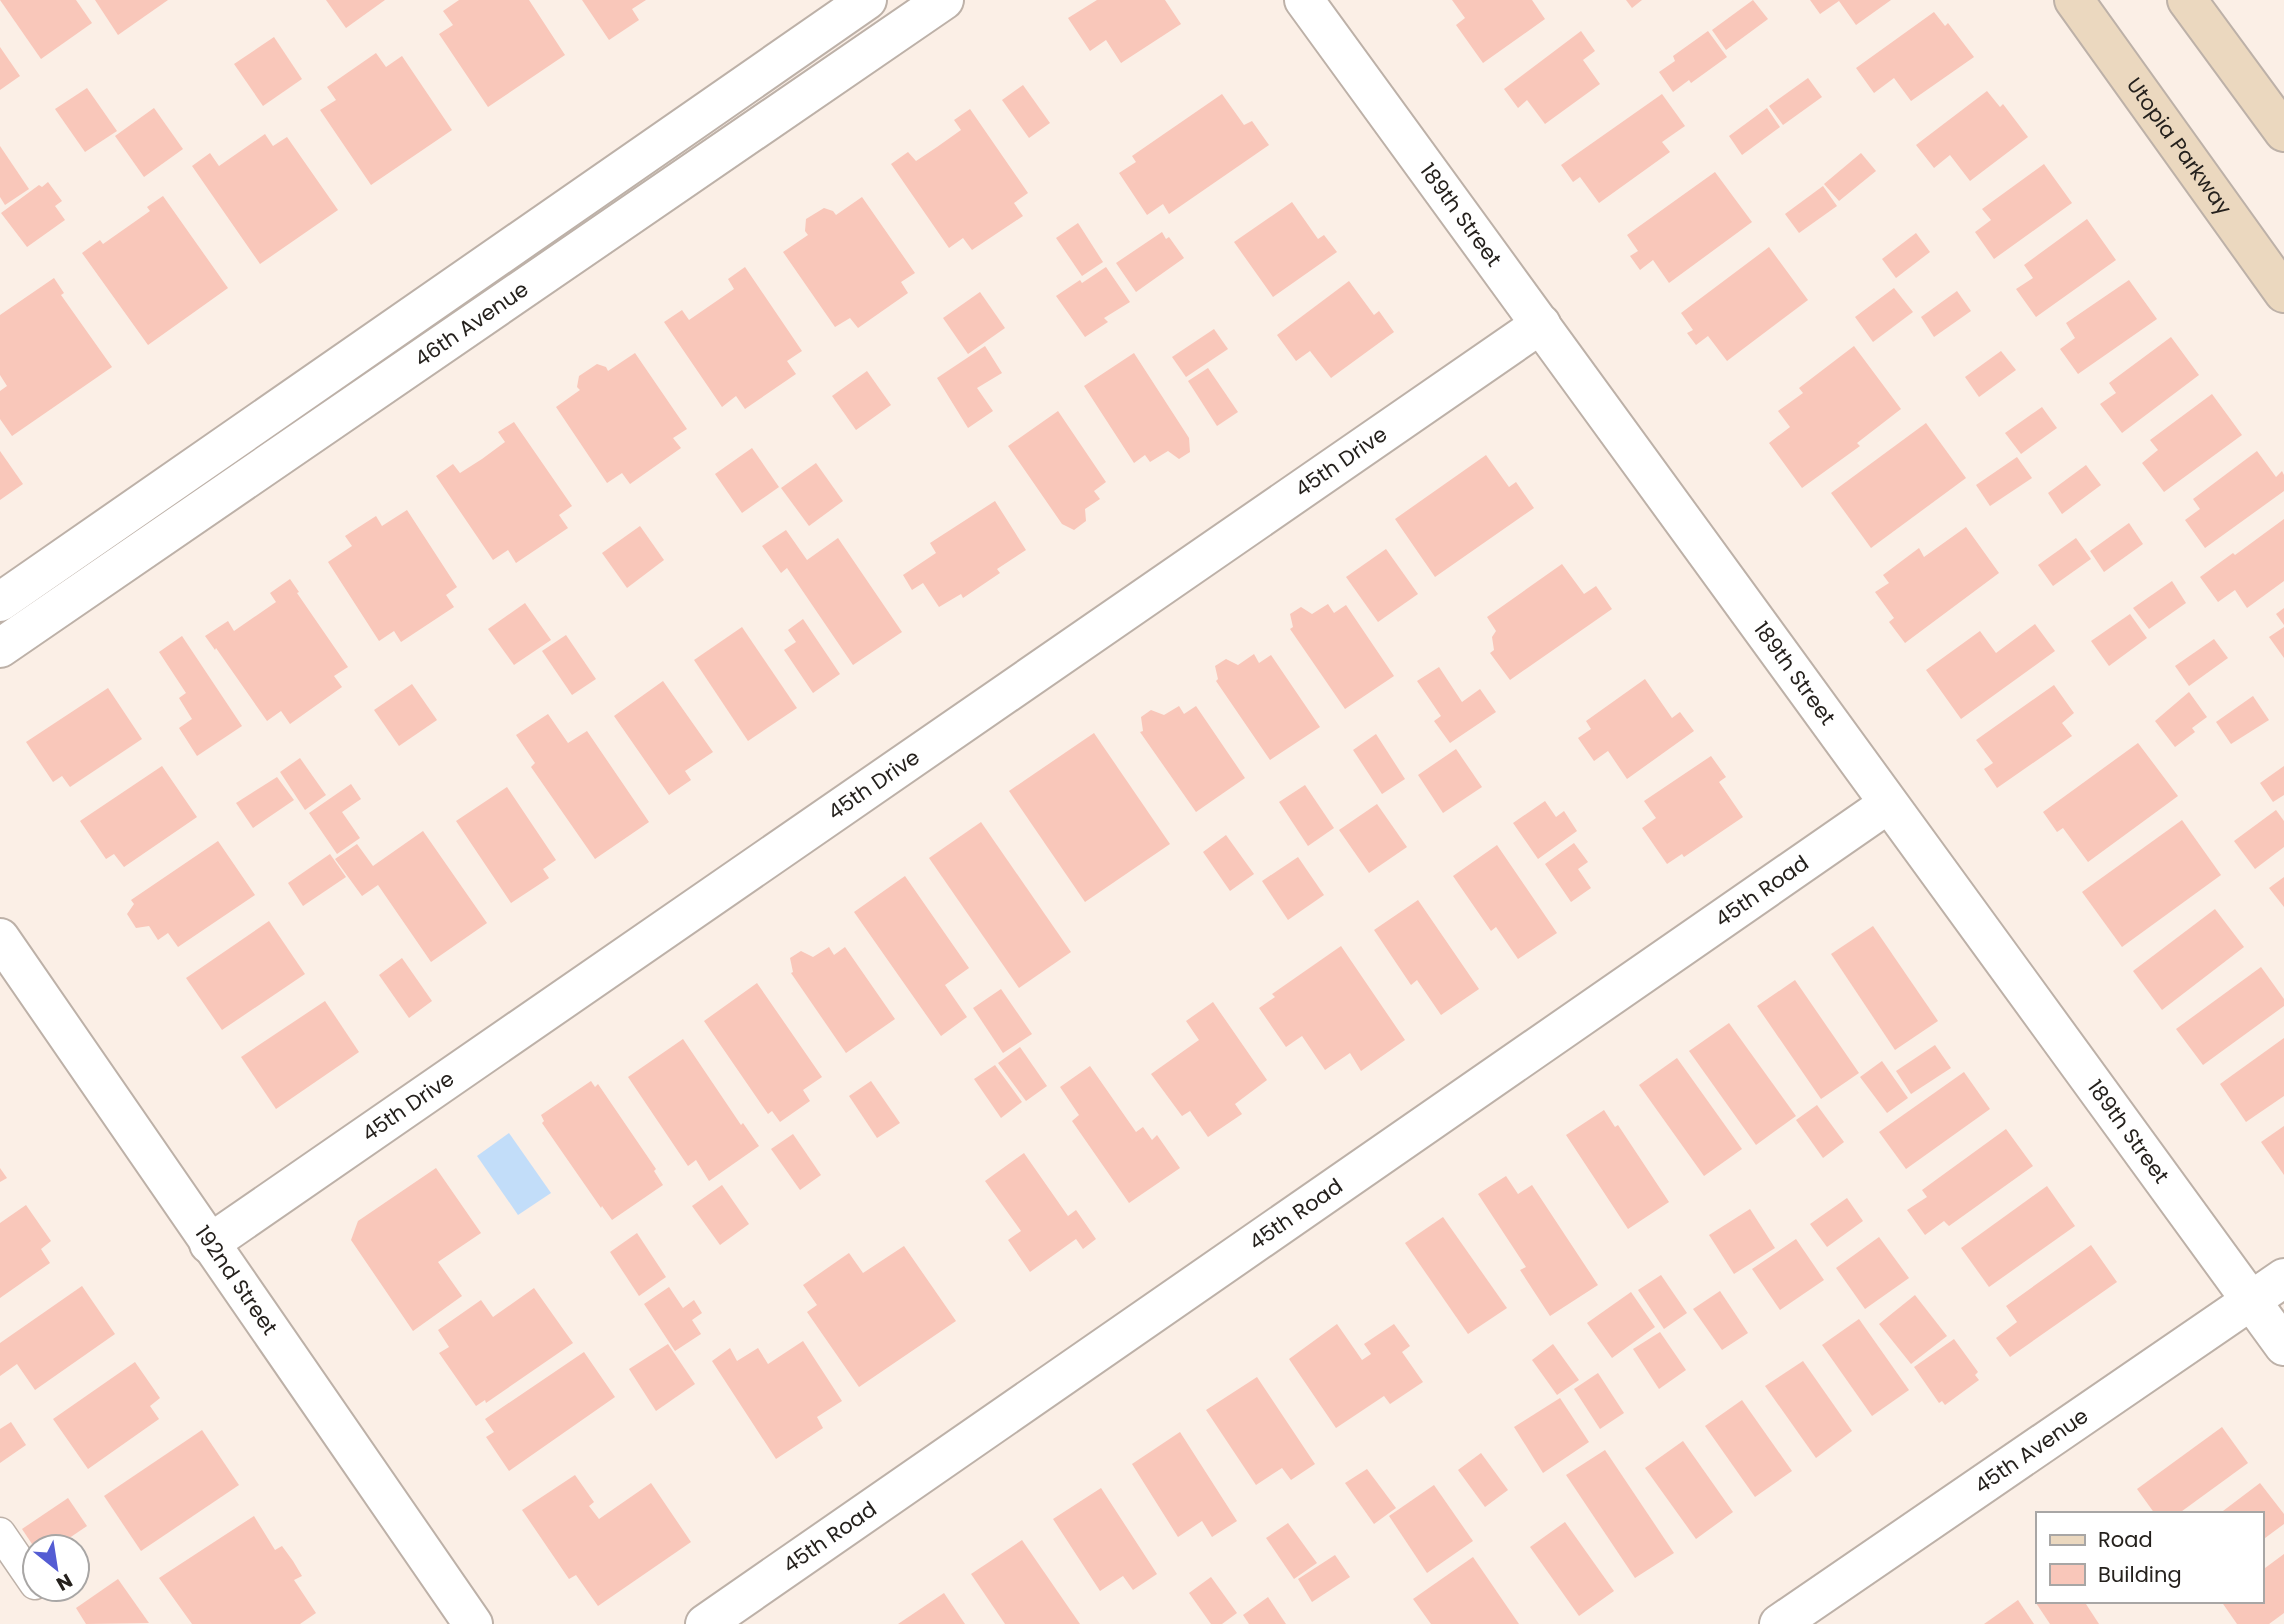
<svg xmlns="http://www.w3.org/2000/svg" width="2284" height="1624" font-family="Poppins,sans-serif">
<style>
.water{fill:#c2ddf9}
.building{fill:#f9c7ba}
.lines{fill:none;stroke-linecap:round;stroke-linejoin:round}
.lane-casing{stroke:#bdb1a8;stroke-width:33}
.street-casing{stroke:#bdb1a8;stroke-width:42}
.secondary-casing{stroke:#bdb1a8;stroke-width:42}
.lane{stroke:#fff;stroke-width:30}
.street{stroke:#fff;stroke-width:38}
.secondary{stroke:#ebd8bf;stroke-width:38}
.labels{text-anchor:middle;stroke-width:7;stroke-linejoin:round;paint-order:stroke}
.street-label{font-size:21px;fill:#25211d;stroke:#fff}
</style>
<rect width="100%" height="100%" fill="#fbefe6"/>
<polygon class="water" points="509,1133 551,1193 518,1215 477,1156"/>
<g class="building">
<polygon points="0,0 76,0 92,23 41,59"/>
<polygon points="95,0 168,0 118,35"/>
<polygon points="326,0 385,0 346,28"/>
<polygon points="459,0 529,0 565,55 488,107 439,34 453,25 443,11"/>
<polygon points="582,0 646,0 632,9 639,20 609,40"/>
<polygon points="1097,0 1165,0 1181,24 1121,63 1106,40 1090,51 1068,18"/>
<polygon points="1452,0 1532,0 1545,19 1483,63 1456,25 1465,18"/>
<polygon points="1626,0 1642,0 1632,8"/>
<polygon points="1753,0 1768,19 1726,50 1712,30"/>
<polygon points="1810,0 1891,0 1856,25 1839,1 1820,14"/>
<polygon points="1934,12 1945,26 1948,23 1974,57 1911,101 1894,78 1874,93 1856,68"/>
<polygon points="1581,31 1595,51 1583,60 1600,84 1545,124 1527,100 1518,108 1504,89"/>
<polygon points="1708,31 1727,57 1691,83 1689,80 1673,92 1659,72 1675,61 1673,56"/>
<polygon points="274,37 302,79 263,106 234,64"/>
<polygon points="0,47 20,76 0,90"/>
<polygon points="376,53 386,67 402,56 452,130 371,185 320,110 336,100 327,87"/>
<polygon points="1808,78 1822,97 1783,125 1769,106"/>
<polygon points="1023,85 1050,123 1029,138 1002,100"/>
<polygon points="87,88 117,131 85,152 55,109"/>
<polygon points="1987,91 2000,107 2003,104 2028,137 1970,181 1950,155 1934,168 1916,145"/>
<polygon points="1222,94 1244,125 1252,121 1269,145 1169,214 1163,204 1147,215 1119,173 1136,162 1132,156"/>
<polygon points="1662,94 1685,126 1662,142 1670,152 1599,203 1580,177 1573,182 1561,165"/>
<polygon points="154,108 183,149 144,177 115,136"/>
<polygon points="1767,108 1780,127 1742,155 1729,136"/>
<polygon points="970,109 1028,193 1014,203 1023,216 972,250 963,238 949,248 891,164 908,152 916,161 937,147 961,130 954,120"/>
<polygon points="265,134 273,146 287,137 338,210 260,264 192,166 210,153 219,166"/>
<polygon points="0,146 29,189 5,205 0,197"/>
<polygon points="1861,153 1876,171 1839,201 1824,184"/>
<polygon points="2044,164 2072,203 1994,259 1975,232 1991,220 1982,209"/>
<polygon points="1715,172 1752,222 1669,283 1653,260 1640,270 1630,256 1638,251 1627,235"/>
<polygon points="48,182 62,201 55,206 65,220 27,247 1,213 39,185 42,187"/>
<polygon points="1823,186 1837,206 1799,233 1785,214"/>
<polygon points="163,196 228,288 148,345 82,253 100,240 103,244 150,211 147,207"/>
<polygon points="862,197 915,273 901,282 908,293 858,328 850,318 835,327 783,252 808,235 805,231 806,219 824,208 833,211 836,215"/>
<polygon points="1292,202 1318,239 1324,235 1337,252 1273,297 1234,242"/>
<polygon points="2087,219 2116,260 2036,317 2016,289 2033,278 2024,265"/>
<polygon points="1078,223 1103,262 1082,276 1056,238"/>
<polygon points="1162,232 1166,239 1169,237 1184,258 1136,292 1116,263"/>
<polygon points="1916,233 1930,252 1896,278 1882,259"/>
<polygon points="1769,247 1808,300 1727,361 1708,336 1696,345 1687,333 1693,330 1681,313"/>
<polygon points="745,267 802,351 787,361 796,374 745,409 736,396 722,407 664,322 682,310 689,320 734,289 728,279"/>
<polygon points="1106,267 1130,302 1104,318 1108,322 1085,337 1056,296 1080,280 1082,283"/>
<polygon points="54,278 64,293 61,295 112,367 12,436 0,419 0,391 7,386 0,375 0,315"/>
<polygon points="2129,280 2157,319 2078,374 2060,349 2075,338 2066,323"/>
<polygon points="1349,281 1374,315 1379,311 1394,332 1331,378 1310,351 1296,361 1277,335"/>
<polygon points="1894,288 1913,312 1873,342 1855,317"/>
<polygon points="1957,291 1971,311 1934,337 1921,317"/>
<polygon points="980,292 1005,328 968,354 943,318"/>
<polygon points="1214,329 1228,349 1186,377 1172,357"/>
<polygon points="2171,337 2199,375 2122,433 2100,404 2116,393 2109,383"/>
<polygon points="985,346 1002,373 977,388 993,411 968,428 937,378"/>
<polygon points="1854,346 1901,409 1857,443 1860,446 1802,488 1769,443 1790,427 1778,411 1803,393 1799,388"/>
<polygon points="2001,351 2016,370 1979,397 1965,377"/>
<polygon points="635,353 687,429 673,438 681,448 630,484 622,473 607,483 556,407 580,390 577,387 579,376 597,364 606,367 608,371"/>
<polygon points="1134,353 1189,438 1190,452 1179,459 1168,451 1150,462 1145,455 1134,463 1084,386"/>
<polygon points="1208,368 1238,412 1217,426 1188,381"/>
<polygon points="867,371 891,405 856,430 832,396"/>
<polygon points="2212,394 2242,435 2164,492 2142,463 2158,450 2150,440"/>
<polygon points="2042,407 2057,428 2021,454 2005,433"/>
<polygon points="1058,411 1106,482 1094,491 1100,499 1085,509 1086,521 1074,530 1062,524 1008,446"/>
<polygon points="514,422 572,506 559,515 568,528 516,563 508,550 493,560 436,476 453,464 460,473 482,459 505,442 498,432"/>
<polygon points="1926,423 1966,478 1871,548 1831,493"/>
<polygon points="752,448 779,487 742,513 715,474"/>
<polygon points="0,451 23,484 0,500"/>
<polygon points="2257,451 2276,477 2282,471 2284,475 2284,491 2205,548 2185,520 2200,509 2193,499"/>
<polygon points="1486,455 1509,487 1516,482 1534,508 1435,577 1395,519"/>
<polygon points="2017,457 2032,478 1990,506 1976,485"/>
<polygon points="816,463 843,501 809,526 781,488"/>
<polygon points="2086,465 2101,485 2062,514 2048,493"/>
<polygon points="995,501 1026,550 997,569 1000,573 963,598 961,594 939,607 923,583 912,590 903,575 936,553 930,543"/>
<polygon points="407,510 457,587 446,595 454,607 401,642 394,631 379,641 328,562 352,546 345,536 376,516 382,526"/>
<polygon points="2284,519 2284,581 2247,608 2235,590 2218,602 2200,577 2233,553 2235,555"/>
<polygon points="2129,523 2143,544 2104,572 2090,551"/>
<polygon points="640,526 664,560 627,588 602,553"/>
<polygon points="1966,527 1999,573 1905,643 1889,622 1894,618 1875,592 1889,583 1883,575 1919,548 1924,557"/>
<polygon points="786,530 807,560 838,538 902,632 853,665 787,568 781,573 762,546"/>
<polygon points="2076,538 2091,559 2053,586 2038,565"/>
<polygon points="1386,549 1418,594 1378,622 1346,577"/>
<polygon points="1562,564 1584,594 1596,586 1612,609 1510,680 1490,653 1494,650 1492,637 1496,631 1487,617"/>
<polygon points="290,579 299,592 297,593 348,667 334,676 342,687 290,724 281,711 267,721 216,648 215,650 205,636 228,621 234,631 276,602 270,593"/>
<polygon points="2172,581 2186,603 2149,629 2133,608"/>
<polygon points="525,603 551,640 514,665 488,629"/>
<polygon points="1328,604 1334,613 1346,605 1394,676 1345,709 1290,629 1293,627 1290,614 1301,607 1312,614"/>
<polygon points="2284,608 2284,625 2276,614"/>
<polygon points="2130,614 2147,638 2109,666 2091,641"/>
<polygon points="803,619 840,674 813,693 784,650 796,642 788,630"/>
<polygon points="2035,624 2055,651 1961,719 1926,670 1980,631 1996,653"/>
<polygon points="742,627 797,708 748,741 694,660"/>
<polygon points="2284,627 2284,658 2269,637"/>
<polygon points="566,635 596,679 572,695 542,651"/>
<polygon points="182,636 242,726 197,756 179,728 192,719 179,698 186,693 159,652"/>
<polygon points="2214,639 2228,658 2189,686 2175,666"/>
<polygon points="1254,654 1259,663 1271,655 1320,727 1270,760 1216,681 1218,679 1215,666 1226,659 1238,665"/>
<polygon points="1439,667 1462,702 1480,689 1496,712 1450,743 1434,721 1441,716 1417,681"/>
<polygon points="1645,679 1672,718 1680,712 1694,731 1627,779 1608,751 1594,761 1578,738 1591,729 1586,721"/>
<polygon points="663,681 713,752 685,771 691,780 669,795 614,716"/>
<polygon points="412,684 437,720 399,746 374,710"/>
<polygon points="2054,685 2074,713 2062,723 2072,736 1997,788 1984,769 1993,763 1976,740"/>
<polygon points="108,688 142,739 70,787 62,776 53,782 26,742"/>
<polygon points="2189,692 2207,717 2192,728 2195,732 2175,747 2155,721"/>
<polygon points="2253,696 2269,720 2231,744 2216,722"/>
<polygon points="1179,706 1184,714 1196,706 1245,778 1196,812 1140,732 1143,731 1141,717 1151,710 1164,715"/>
<polygon points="548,714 568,743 587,731 649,822 595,859 531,767 535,763 516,735"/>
<polygon points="1094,733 1170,844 1085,902 1009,791"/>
<polygon points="1376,734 1405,779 1382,794 1353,750"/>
<polygon points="2138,743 2178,796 2088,862 2063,828 2057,832 2043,812"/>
<polygon points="1456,749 1482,787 1443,813 1418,775"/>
<polygon points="1711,756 1726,777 1719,782 1743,817 1684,857 1682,854 1667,864 1642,828 1656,818 1644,801"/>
<polygon points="300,758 326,795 305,810 280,772"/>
<polygon points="162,766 197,817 124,867 114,854 106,859 80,821"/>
<polygon points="2284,766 2284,795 2273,802 2260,783"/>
<polygon points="277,777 294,800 253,828 236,803"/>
<polygon points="351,784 361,799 342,812 360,838 337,854 309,813"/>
<polygon points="1305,785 1334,828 1308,846 1279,802"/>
<polygon points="507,787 556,860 543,869 549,878 511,903 456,821"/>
<polygon points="1545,801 1556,817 1564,811 1577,831 1538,859 1513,823"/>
<polygon points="1377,804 1407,847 1369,873 1339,830"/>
<polygon points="2276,810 2284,821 2284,847 2255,869 2234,841"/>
<polygon points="2182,820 2221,875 2122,947 2082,892"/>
<polygon points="981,822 1071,952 1019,988 929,858"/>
<polygon points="423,831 487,923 431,962 378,885 362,896 335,859 357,844 373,866"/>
<polygon points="1226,835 1254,874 1230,891 1203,852"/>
<polygon points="218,841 255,895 178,947 168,933 158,940 149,926 136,928 127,914 134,904 131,900"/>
<polygon points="1574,843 1588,862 1578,869 1591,888 1571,902 1545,864"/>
<polygon points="1497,845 1557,933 1518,959 1496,927 1491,931 1453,876"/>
<polygon points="330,854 346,877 303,906 288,883"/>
<polygon points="1298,857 1324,895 1288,920 1262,881"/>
<polygon points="905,876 969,968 945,985 967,1017 941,1036 854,912"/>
<polygon points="2284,877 2284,907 2269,888"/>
<polygon points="1418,900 1479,989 1441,1015 1417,980 1411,985 1374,930"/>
<polygon points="2215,909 2244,947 2162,1010 2133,971"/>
<polygon points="269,921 305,974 222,1030 186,978"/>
<polygon points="1873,926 1938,1021 1895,1050 1831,954"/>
<polygon points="1341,946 1405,1040 1361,1071 1350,1053 1325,1070 1302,1036 1286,1047 1259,1008 1275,997 1272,994"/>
<polygon points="829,947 834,955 845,947 895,1019 846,1053 791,973 793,972 790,958 801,951 813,957"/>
<polygon points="402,958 432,1001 409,1018 379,975"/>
<polygon points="2261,967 2284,999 2284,1006 2203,1065 2176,1029"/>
<polygon points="1795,980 1859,1073 1821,1099 1757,1006"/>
<polygon points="757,983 822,1077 803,1090 810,1101 780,1122 772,1111 768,1114 704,1021"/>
<polygon points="1001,989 1032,1034 1003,1053 973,1008"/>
<polygon points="325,1001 359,1052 276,1109 241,1057"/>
<polygon points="1213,1002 1267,1080 1235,1104 1242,1114 1208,1137 1190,1111 1182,1116 1151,1074 1199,1040 1186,1021"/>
<polygon points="1729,1023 1796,1116 1756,1145 1689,1051"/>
<polygon points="2284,1038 2284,1096 2246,1122 2220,1084"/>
<polygon points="683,1039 741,1125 743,1123 759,1146 709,1181 696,1160 688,1166 628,1077"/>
<polygon points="1935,1045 1951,1068 1911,1094 1896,1071"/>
<polygon points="1020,1047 1047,1086 1026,1101 998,1063"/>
<polygon points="1677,1058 1742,1149 1704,1176 1639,1085"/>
<polygon points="1882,1061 1908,1098 1887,1113 1860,1077"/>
<polygon points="995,1065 1022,1102 1001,1118 974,1079"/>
<polygon points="1090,1066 1136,1132 1143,1127 1152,1140 1157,1135 1180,1168 1129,1203 1072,1121 1079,1115 1060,1087"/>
<polygon points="1964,1072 1990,1109 1906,1169 1879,1132"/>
<polygon points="591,1081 595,1087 598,1084 656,1169 654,1171 663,1185 612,1220 602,1206 601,1208 542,1123 544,1121 541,1115"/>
<polygon points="871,1081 900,1123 877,1138 849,1096"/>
<polygon points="1817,1105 1844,1142 1823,1158 1796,1120"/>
<polygon points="1604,1110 1615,1127 1618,1125 1669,1202 1628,1229 1566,1135"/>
<polygon points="2284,1126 2284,1175 2261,1142"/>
<polygon points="2006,1129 2033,1166 1949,1226 1944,1221 1925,1235 1907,1210 1927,1197 1922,1190"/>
<polygon points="793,1134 821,1175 800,1190 771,1149"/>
<polygon points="1024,1153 1068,1216 1076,1210 1096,1239 1083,1249 1076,1239 1030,1272 1008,1240 1021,1231 985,1181"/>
<polygon points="0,1168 7,1178 0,1182"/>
<polygon points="436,1168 481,1233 438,1262 462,1296 413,1331 351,1240 358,1221"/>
<polygon points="1506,1176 1518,1194 1532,1185 1598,1285 1550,1316 1520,1270 1526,1267 1478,1194"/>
<polygon points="722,1185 749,1224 720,1245 692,1206"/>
<polygon points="2047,1186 2075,1226 1989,1287 1961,1248"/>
<polygon points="1847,1198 1863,1221 1827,1247 1810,1224"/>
<polygon points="26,1205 51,1241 41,1249 50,1263 0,1298 0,1223"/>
<polygon points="1750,1209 1775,1248 1734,1274 1709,1235"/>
<polygon points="1443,1217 1507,1308 1468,1334 1405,1243"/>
<polygon points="637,1233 666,1277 639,1296 610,1252"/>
<polygon points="1879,1237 1909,1278 1865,1309 1836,1268"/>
<polygon points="1796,1239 1824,1280 1780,1310 1752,1269"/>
<polygon points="2091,1245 2117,1282 2010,1357 1996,1338 2017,1322 2006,1306"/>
<polygon points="904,1246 956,1321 859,1387 807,1312 817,1305 803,1285 849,1253 863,1273"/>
<polygon points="1661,1275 1687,1313 1664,1329 1638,1290"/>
<polygon points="82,1286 115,1334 35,1390 17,1364 0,1376 0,1343"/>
<polygon points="669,1287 683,1308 694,1300 702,1313 692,1320 701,1334 675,1351 644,1304"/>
<polygon points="534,1288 573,1343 486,1403 485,1400 476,1406 439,1353 449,1347 438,1330 481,1300 493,1317"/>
<polygon points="1720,1291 1748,1333 1722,1350 1693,1309"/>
<polygon points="1631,1292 1655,1327 1612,1358 1587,1323"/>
<polygon points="1915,1295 1947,1336 1911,1364 1879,1324"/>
<polygon points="1859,1319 1909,1390 1872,1416 1822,1345"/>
<polygon points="1337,1324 1362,1360 1371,1354 1364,1344 1394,1324 1410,1346 1402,1352 1423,1382 1390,1404 1384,1396 1336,1428 1289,1359"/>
<polygon points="1660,1332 1686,1370 1659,1389 1633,1349"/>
<polygon points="1954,1339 1978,1372 1975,1375 1979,1380 1945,1405 1942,1401 1939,1403 1914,1367"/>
<polygon points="803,1341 842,1401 817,1417 823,1428 776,1459 712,1361 730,1348 737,1361 758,1348 768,1364"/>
<polygon points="668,1344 695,1384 656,1411 629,1369"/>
<polygon points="1553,1344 1579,1380 1557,1395 1532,1360"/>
<polygon points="584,1352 615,1397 509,1471 486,1437 494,1432 485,1419"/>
<polygon points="1803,1361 1852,1431 1816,1458 1765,1386"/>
<polygon points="135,1362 160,1398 150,1406 159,1419 88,1469 53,1419"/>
<polygon points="1598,1373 1624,1413 1600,1429 1574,1389"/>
<polygon points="1257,1377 1315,1464 1291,1480 1282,1468 1256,1485 1206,1410"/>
<polygon points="1560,1398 1589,1442 1543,1473 1514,1427"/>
<polygon points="1742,1400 1792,1471 1755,1497 1705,1426"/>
<polygon points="11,1422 26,1445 0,1463 0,1429"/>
<polygon points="2222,1427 2248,1463 2178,1514 2155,1514 2137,1489"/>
<polygon points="202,1430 239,1485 141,1551 104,1496"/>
<polygon points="1180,1432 1237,1521 1212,1537 1202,1521 1178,1537 1132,1464"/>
<polygon points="1683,1441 1733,1512 1696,1539 1645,1468"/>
<polygon points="1605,1450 1674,1553 1635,1578 1566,1475"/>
<polygon points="1481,1453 1508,1490 1485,1507 1458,1470"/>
<polygon points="1367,1469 1396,1508 1374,1524 1345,1483"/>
<polygon points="575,1475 594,1502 589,1506 599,1519 651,1483 691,1542 598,1606 576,1575 569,1579 522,1510"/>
<polygon points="2260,1483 2284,1514 2284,1524 2261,1541 2261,1514 2219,1514"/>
<polygon points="1434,1485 1473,1541 1427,1573 1389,1516"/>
<polygon points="1101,1488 1157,1574 1133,1590 1123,1576 1100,1591 1053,1519"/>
<polygon points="68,1498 87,1526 56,1547 34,1547 22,1529"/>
<polygon points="254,1516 275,1550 282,1546 293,1561 302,1576 294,1580 316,1613 300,1624 192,1624 159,1578"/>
<polygon points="1565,1522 1614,1591 1579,1616 1530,1547"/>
<polygon points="1288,1523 1317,1563 1294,1579 1266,1538"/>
<polygon points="1022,1540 1080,1624 1005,1624 971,1574"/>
<polygon points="2284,1554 2284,1613 2269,1624 2237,1624 2221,1601 2261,1601 2261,1571"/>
<polygon points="1335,1555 1350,1577 1312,1602 1298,1579"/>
<polygon points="1473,1557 1519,1624 1431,1624 1413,1599"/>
<polygon points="1211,1577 1237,1613 1222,1624 1211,1624 1189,1593"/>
<polygon points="118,1579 149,1623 86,1624 76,1608"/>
<polygon points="944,1593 965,1624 898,1624"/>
<polygon points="1268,1597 1286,1624 1249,1624 1243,1615"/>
<polygon points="2018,1600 2034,1624 1984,1624"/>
<polygon points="2039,1601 2084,1601 2099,1624 2050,1624 2036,1603"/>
</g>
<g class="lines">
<g class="lane-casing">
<polyline id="lane" points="0,1533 35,1584"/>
</g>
<g class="street-casing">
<g id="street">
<path id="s1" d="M1304,0L2284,1346"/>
<polyline points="0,602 867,0"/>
<path id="s2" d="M0,648L944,0"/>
<path id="s3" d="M0,938L473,1624"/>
<path id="s4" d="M209,1244L1541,324"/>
<path id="s5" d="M705,1624L1888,804"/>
<path id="s6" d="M1779,1624L2284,1278"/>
</g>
</g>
<g class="secondary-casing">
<g id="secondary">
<path id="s7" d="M2074,0L2284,293"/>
<polyline points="2187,0 2284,132"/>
</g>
</g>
<use href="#lane" class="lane"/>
<use href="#street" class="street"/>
<use href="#secondary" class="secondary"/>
</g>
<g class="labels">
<g class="street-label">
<text dy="7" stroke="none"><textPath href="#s7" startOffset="180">Utopia Parkway</textPath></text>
<text dy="7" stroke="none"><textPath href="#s1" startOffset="266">189th Street</textPath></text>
<text dy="7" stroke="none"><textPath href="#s2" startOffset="572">46th Avenue</textPath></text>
<text dy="7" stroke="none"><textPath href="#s4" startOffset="1376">45th Drive</textPath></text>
<text dy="7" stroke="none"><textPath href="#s1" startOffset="833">189th Street</textPath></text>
<text dy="7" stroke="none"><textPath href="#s4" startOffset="808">45th Drive</textPath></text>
<text dy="7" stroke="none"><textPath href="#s5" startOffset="1286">45th Road</textPath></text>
<text dy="7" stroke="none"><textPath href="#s4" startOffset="242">45th Drive</textPath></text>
<text dy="7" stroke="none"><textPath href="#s1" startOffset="1400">189th Street</textPath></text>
<text dy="7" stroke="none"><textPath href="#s5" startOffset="719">45th Road</textPath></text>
<text dy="7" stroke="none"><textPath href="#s3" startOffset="416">192nd Street</textPath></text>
<text dy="7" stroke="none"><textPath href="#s6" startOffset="306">45th Avenue</textPath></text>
<text dy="7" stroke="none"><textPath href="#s5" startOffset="152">45th Road</textPath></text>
</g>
</g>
<rect x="2036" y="1512" width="228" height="91" fill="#ffffff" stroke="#a8a6a5" stroke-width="2"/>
<rect x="2050" y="1535" width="35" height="10" fill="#ebd8bf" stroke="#a8a6a5" stroke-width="2"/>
<text x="2098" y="1547" font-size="21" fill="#25211d">Road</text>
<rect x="2050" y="1564" width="35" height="21" fill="#f9c7ba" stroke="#a8a6a5" stroke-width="2"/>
<text x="2098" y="1582" font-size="21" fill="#25211d">Building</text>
<g transform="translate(56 1568) rotate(150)"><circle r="33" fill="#ffffff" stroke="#a8a6a5" stroke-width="2"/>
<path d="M0-5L12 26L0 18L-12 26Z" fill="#545cd3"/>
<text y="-10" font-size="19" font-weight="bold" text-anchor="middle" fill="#25211d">N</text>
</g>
</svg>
